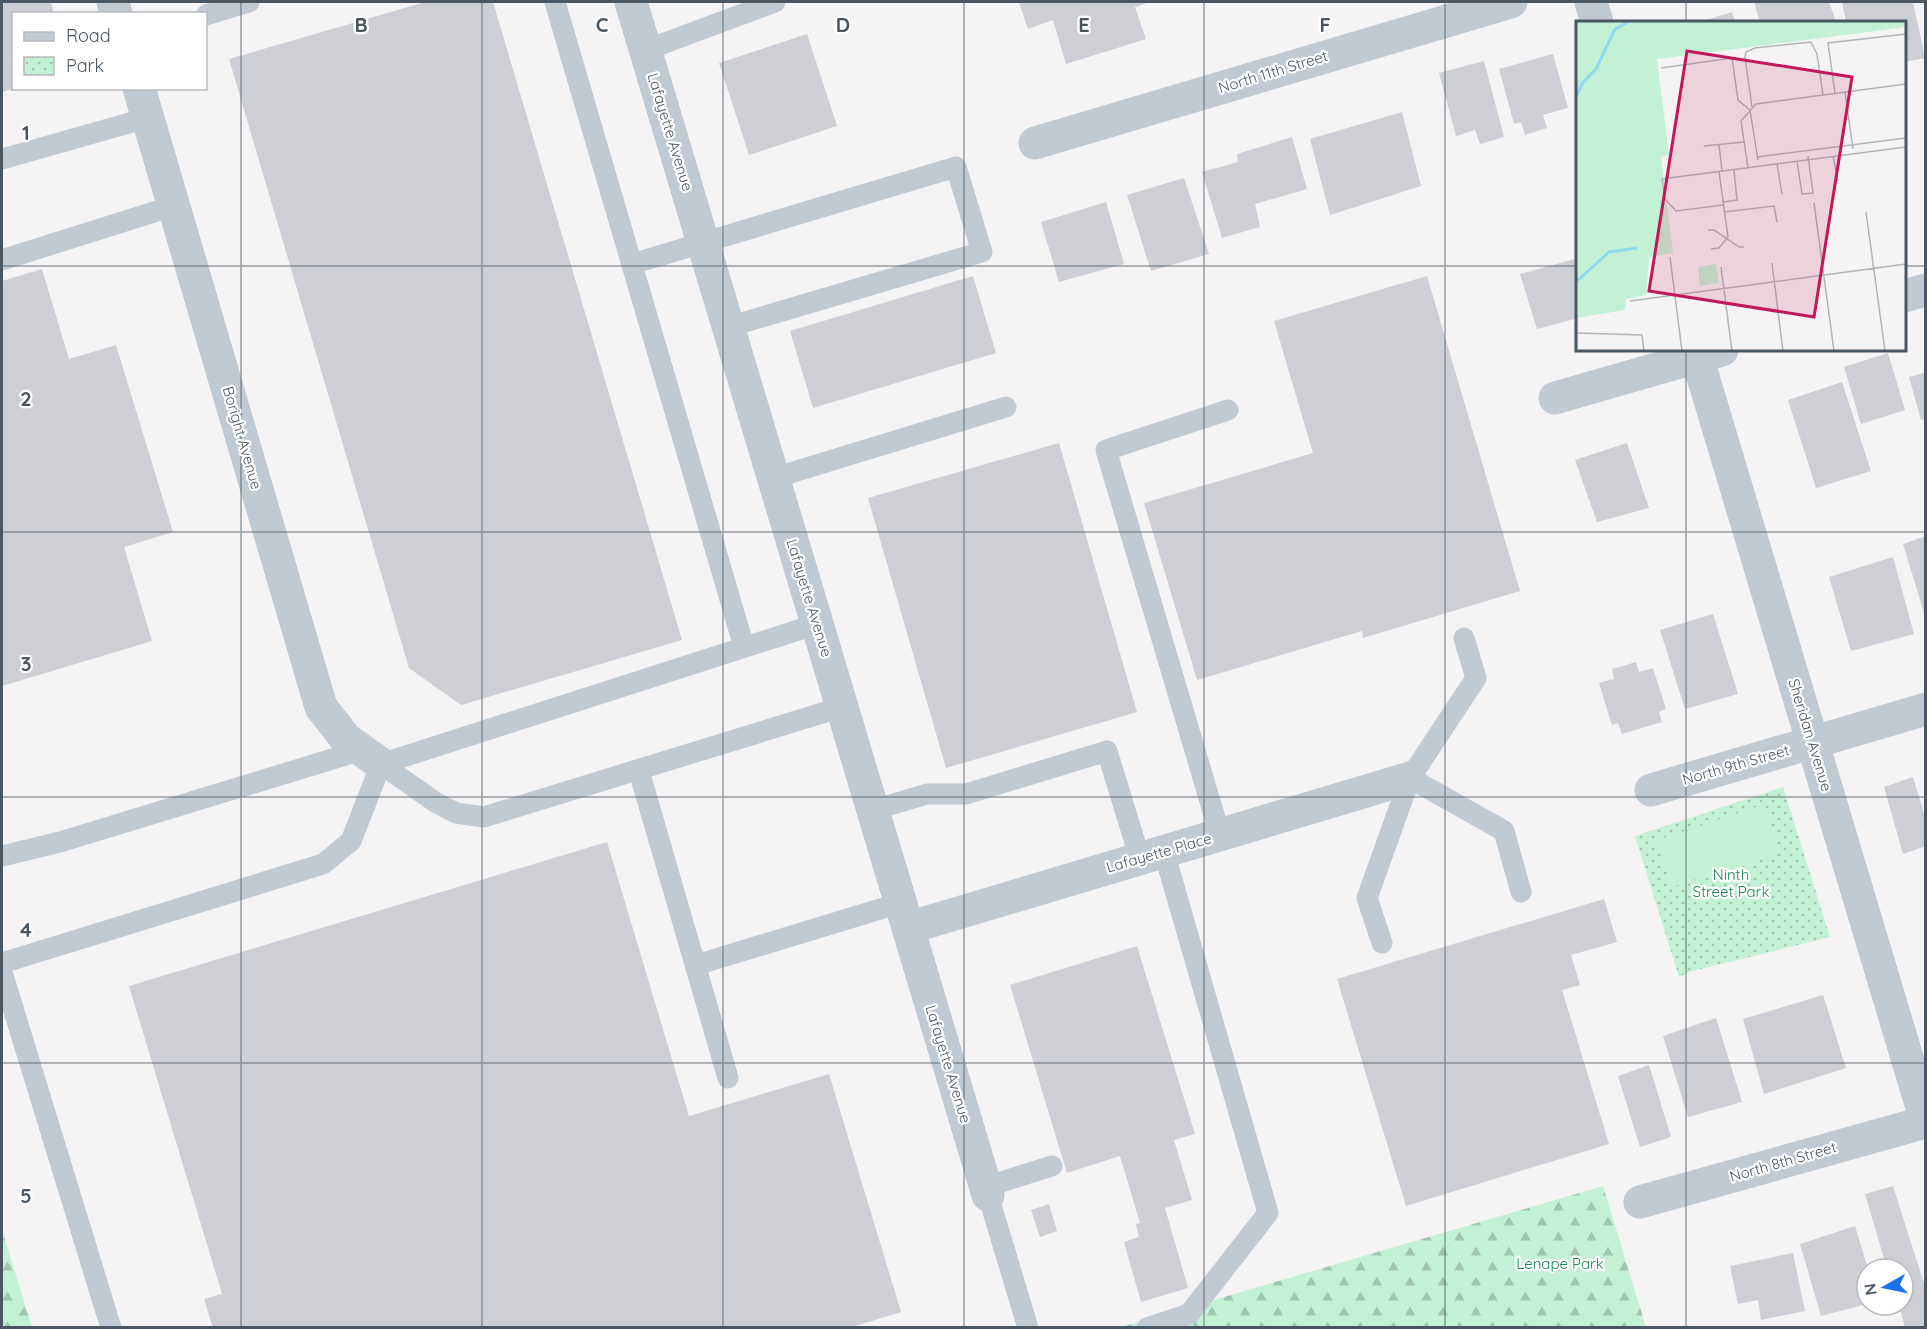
<svg xmlns="http://www.w3.org/2000/svg" width="1927" height="1329" font-family="Quicksand,sans-serif">
<style>
.forest{fill:url(#forest-firs)}
.park{fill:url(#park-dots)}
.pitch{fill:#c3f1d5}
.building{fill:#cdcfd5}
.lines{fill:none;stroke-linecap:round;stroke-linejoin:round}
.service{stroke:#c1cad2;stroke-width:21}
.minor{stroke:#c1cad2;stroke-width:33}
.grid{fill:none;stroke:#4a5661;stroke-width:1.5;stroke-opacity:0.55}
.labels{text-anchor:middle;stroke-width:4.5;stroke-linejoin:round;paint-order:stroke}
.street-label{font-size:15px;fill:#4a5661;stroke:#fff}
.park-label{font-size:15px;fill:#17864f;stroke:#fff}
.inset-river{fill:none;stroke:#90daee;stroke-width:3}
.inset-road{fill:none;stroke:#b1b4b9;stroke-width:1.5}
.view{fill:#c2185b;fill-opacity:0.15;stroke:#c2185b;stroke-width:3}
.inset-edge{fill:none;stroke:#4a5661;stroke-width:3}
.grid-label{font-size:20px;text-anchor:middle;font-weight:bold;fill:#4a5661;stroke:#fff;stroke-width:4.5;stroke-linejoin:round;paint-order:stroke}
</style>
<defs>
<pattern id="forest-firs" width="22" height="20" patternUnits="userSpaceOnUse" patternTransform="scale(1.5)"><rect width="22" height="20" fill="#c3f1d5"/><path d="M5 1l3.5 6h-7zM16 11l3.5 6h-7z" fill="#a0c6b0"/></pattern>
<pattern id="park-dots" width="8" height="8" patternUnits="userSpaceOnUse" patternTransform="scale(1.5)"><rect width="8" height="8" fill="#c3f1d5"/><path d="M2 2h.1M6 6h.1" fill="none" stroke="#a0c6b0" stroke-width="1.8" stroke-linecap="round"/></pattern>
</defs>
<rect width="100%" height="100%" fill="#f5f3f3"/>
<g class="forest">
<polygon points="1603,1186 1646,1327 1118,1328"/>
<polygon points="2,1230 32,1327 2,1327"/>
</g>
<polygon class="park" points="1783,787 1830,937 1689,972 1679,977 1635,836"/>
<polygon class="pitch" points="1765,804 1780,852 1672,887 1657,840"/>
<g class="building">
<polygon points="2,2 51,2 54,14 14,14 14,89 2,92"/>
<polygon points="425,2 493,2 682,640 461,705 409,668 229,59"/>
<polygon points="1019,2 1150,2 1135,7 1146,39 1066,64 1053,20 1028,29"/>
<polygon points="1754,2 1829,2 1836,22 1760,22"/>
<polygon points="1842,2 1913,2 1925,58 1904,62 1904,22 1846,22"/>
<polygon points="1732,12 1735,22 1700,22"/>
<polygon points="807,34 837,126 749,155 719,63"/>
<polygon points="1553,54 1568,108 1543,115 1547,128 1525,135 1521,122 1514,124 1499,69"/>
<polygon points="1484,61 1504,137 1480,144 1475,130 1456,136 1439,73"/>
<polygon points="1402,112 1421,186 1330,215 1310,139"/>
<polygon points="1292,137 1307,189 1255,204 1260,227 1222,238 1202,172 1238,162 1237,154"/>
<polygon points="1184,178 1209,254 1151,271 1127,195"/>
<polygon points="1106,202 1124,264 1059,282 1041,222"/>
<polygon points="1578,258 1578,318 1537,329 1520,274"/>
<polygon points="42,269 69,359 116,345 173,532 124,547 152,641 2,686 2,281"/>
<polygon points="973,276 996,353 813,408 790,331"/>
<polygon points="1427,276 1520,591 1363,638 1362,631 1197,680 1144,503 1313,453 1274,321"/>
<polygon points="1888,353 1905,410 1861,424 1844,367"/>
<polygon points="1926,372 1926,419 1921,420 1909,377"/>
<polygon points="1842,382 1871,471 1816,488 1788,400"/>
<polygon points="1059,443 1137,712 946,768 868,498"/>
<polygon points="1627,443 1649,508 1597,522 1575,460"/>
<polygon points="1926,536 1926,616 1925,616 1903,544"/>
<polygon points="1893,557 1914,634 1851,651 1829,577"/>
<polygon points="1713,614 1738,694 1685,709 1660,630"/>
<polygon points="1636,662 1639,672 1653,668 1666,709 1659,712 1662,722 1622,734 1618,723 1612,725 1599,683 1614,679 1612,669"/>
<polygon points="1913,777 1926,820 1926,846 1903,854 1884,787"/>
<polygon points="607,842 689,1116 829,1074 901,1312 849,1328 213,1328 204,1299 222,1294 129,986"/>
<polygon points="1604,899 1617,942 1571,955 1580,985 1562,990 1609,1144 1406,1206 1337,979"/>
<polygon points="1137,946 1195,1134 1174,1140 1192,1200 1165,1208 1188,1288 1141,1302 1124,1242 1139,1237 1136,1224 1140,1223 1120,1156 1067,1173 1010,985"/>
<polygon points="1823,995 1846,1068 1764,1094 1743,1019"/>
<polygon points="1716,1018 1742,1102 1688,1117 1663,1036"/>
<polygon points="1649,1065 1671,1137 1640,1147 1618,1076"/>
<polygon points="1893,1186 1926,1290 1926,1328 1905,1328 1899,1305 1903,1305 1903,1269 1889,1269 1885,1262 1865,1194"/>
<polygon points="1049,1204 1057,1231 1040,1237 1031,1210"/>
<polygon points="1855,1226 1868,1269 1867,1304 1821,1316 1800,1244"/>
<polygon points="1793,1253 1805,1311 1761,1320 1758,1300 1738,1304 1730,1266"/>
</g>
<g class="lines">
<g class="service">
<polyline points="555,2 744,647"/>
<polyline points="206,15 249,2"/>
<polyline points="646,50 775,2"/>
<polyline points="2,159 147,118"/>
<polyline points="2,260 173,206"/>
<polyline points="632,264 956,167 982,252 728,327"/>
<polyline points="774,478 1006,407"/>
<polyline points="381,764 435,802 456,813 484,817 842,707"/>
<polyline points="381,764 817,624"/>
<polyline points="639,771 728,1078"/>
<polyline points="1410,778 1504,831 1521,892"/>
<polyline points="873,810 927,794 966,794 1107,751 1140,859"/>
<polyline points="1220,835 1106,450 1228,410"/>
<polyline points="2,856 60,842 362,750"/>
<polyline points="1382,943 1367,898 1410,778 1476,678 1464,638"/>
<polyline points="2,963 323,864 351,841 381,764"/>
<polyline points="696,965 900,903"/>
<polyline points="2,972 111,1328"/>
<polyline points="985,1187 1052,1166"/>
<polyline points="988,1195 1028,1328"/>
<polyline points="1147,1328 1189,1314 1268,1213 1164,852"/>
</g>
<g class="minor">
<polyline points="113,2 116,14"/>
<polyline points="631,2 988,1195"/>
<polyline points="1591,2 1597,22"/>
<polyline points="139,88 321,707 346,739 381,764"/>
<polyline points="1035,143 1511,2"/>
<polyline points="1904,296 1926,290"/>
<polyline points="1695,350 1926,1121"/>
<polyline points="1555,398 1722,350"/>
<polyline points="1651,790 1926,709"/>
<polyline points="908,928 1410,778"/>
<polyline points="1640,1202 1926,1122"/>
</g>
</g>
<path class="grid" d="M241,2V1328M482,2V1328M723,2V1328M964,2V1328M1204,2V1328M1445,2V1328M1686,2V22M2,266H1578M1904,266H1926M1686,350V1328M2,532H1926M2,797H1926M2,1063H1926"/>
<g class="labels">
<g class="street-label">
<text transform="translate(1273 72) rotate(-17)" y="5">North 11th Street</text>
<text transform="translate(670 132) rotate(73)" y="5">Lafayette Avenue</text>
<text transform="translate(242 438) rotate(74)" y="5">Boright Avenue</text>
<text transform="translate(809 598) rotate(73)" y="5">Lafayette Avenue</text>
<text transform="translate(1810 735) rotate(73)" y="5">Sheridan Avenue</text>
<text transform="translate(1736 765) rotate(-16)" y="5">North 9th Street</text>
<text transform="translate(1159 853) rotate(-16)" y="5">Lafayette Place</text>
<text transform="translate(948 1064) rotate(73)" y="5">Lafayette Avenue</text>
<text transform="translate(1783 1162) rotate(-16)" y="5">North 8th Street</text>
</g>
<g class="park-label">
<text x="1731" y="880">Ninth<tspan x="1731" dy="17">Street Park</tspan></text>
<text x="1560" y="1269">Lenape Park</text>
</g>
</g>
<g transform="translate(1576 21)">
<rect width="330" height="330" fill="#f5f3f3"/>
<path d="M0,0H330V6L81,38L93,134L85,136L97,232L73,236L70,274L50,278L49,289L0,297Z" fill="#c3f1d5"/>
<path d="M140,243L143,262L124,265L122,246Z" fill="#c3f1d5"/>
<path class="inset-river" d="M0,76L7,61L20,48L39,8L54,0M0,261L33,231L61,227"/>
<path class="inset-road" d="M85,47L156,37L162,79L174,89M269,71L277,128M259,72L252,22L330,13M176,86L169,36L170,31L179,27L235,21L241,33L247,74M174,89L182,139M143,124L146,150M128,125L168,121M257,135L262,160M181,136L330,117M221,140L226,173L237,172L232,135M201,143L206,173M172,147L165,100L180,83L330,63M143,151L152,216M147,181L161,179L158,149M238,182L258,330M147,184L100,190L89,178L86,158L330,126M148,191L198,185L201,201M290,191L309,330M132,209H138L163,226H168M135,228L143,227L152,216M94,236L106,330M196,242L207,330M145,246L156,330M54,280L330,243M0,312L66,314L68,330"/>
<path class="view" d="M111,30L276,56L238,296L73,270Z"/>
<rect width="330" height="330" class="inset-edge"/>
</g>
<g class="grid-label">
<text x="361" y="32">B</text>
<text x="602" y="32">C</text>
<text x="843" y="32">D</text>
<text x="1084" y="32">E</text>
<text x="1325" y="32">F</text>
<text x="26" y="140">1</text>
<text x="26" y="406">2</text>
<text x="26" y="671">3</text>
<text x="26" y="937">4</text>
<text x="26" y="1203">5</text>
</g>
<rect width="1927" height="1329" fill="none" stroke="#4a5661" stroke-width="6"/>
<rect x="12" y="12" width="195" height="78" fill="#ffffff" stroke="#b7bbc0" stroke-width="1.5"/>
<rect x="24" y="32" width="30" height="9" fill="#c1cad2" stroke="#b7bbc0" stroke-width="1.5"/>
<text x="66" y="42" font-size="18" fill="#4a5661">Road</text>
<rect x="24" y="57" width="30" height="18" fill="url(#park-dots)" stroke="#b7bbc0" stroke-width="1.5"/>
<text x="66" y="72" font-size="18" fill="#4a5661">Park</text>
<g transform="translate(1885 1287) rotate(261)"><circle r="28" fill="#ffffff" stroke="#b7bbc0" stroke-width="1.5"/>
<path d="M0-4.5L10 22L0 15L-10 22Z" fill="#1a73e8"/>
<text y="-9" font-size="16" font-weight="bold" text-anchor="middle" fill="#4a5661">N</text>
</g>
</svg>
